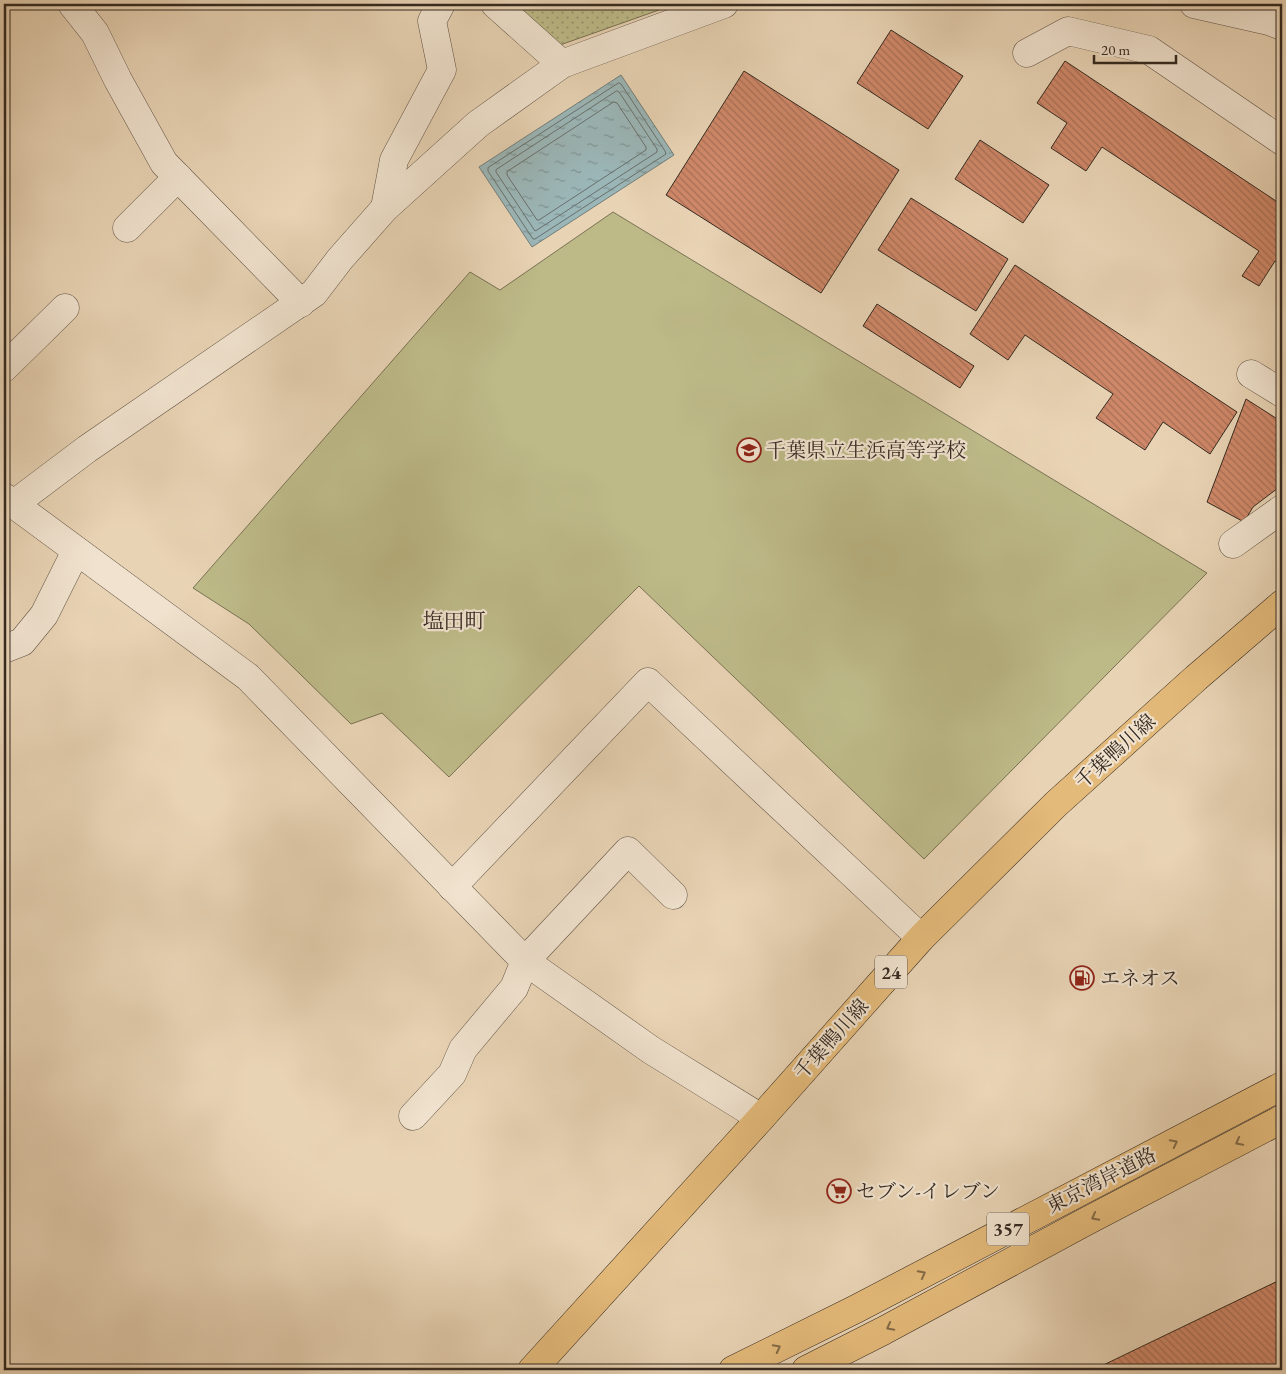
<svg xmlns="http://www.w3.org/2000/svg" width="1286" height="1374" font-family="'EB Garamond','Noto Serif JP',serif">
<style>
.grass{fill:#bdba88;stroke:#797254}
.park{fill:url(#park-dots);stroke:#797254}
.water{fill:url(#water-ripples);stroke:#727e7b}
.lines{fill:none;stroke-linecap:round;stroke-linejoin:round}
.shore{stroke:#68706c;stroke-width:1}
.building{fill:url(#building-back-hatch);stroke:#352a21}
.minor-casing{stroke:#625446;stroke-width:29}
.major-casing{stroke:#352a21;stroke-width:29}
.highway-casing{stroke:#352a21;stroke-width:29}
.minor{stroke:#f0e2ce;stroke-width:28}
.major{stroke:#e4ba7a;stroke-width:28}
.highway{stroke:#e4ba7a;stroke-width:28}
.oneway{stroke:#846b49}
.labels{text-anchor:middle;stroke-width:4.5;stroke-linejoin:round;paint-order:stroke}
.shield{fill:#f0e2ce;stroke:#6d6155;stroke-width:1}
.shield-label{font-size:19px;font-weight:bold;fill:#352a21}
.poi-label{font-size:20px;fill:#352a21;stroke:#f0e2ce;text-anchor:start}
.street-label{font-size:20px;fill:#352a21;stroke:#f0e2ce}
.neighbourhood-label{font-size:21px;fill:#352a21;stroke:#f0e2ce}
</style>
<defs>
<pattern id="park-dots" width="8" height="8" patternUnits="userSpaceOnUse" patternTransform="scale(1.25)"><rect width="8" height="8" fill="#bdba88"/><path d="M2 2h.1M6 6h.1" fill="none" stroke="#9a976f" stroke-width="1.8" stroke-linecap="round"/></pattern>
<pattern id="water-ripples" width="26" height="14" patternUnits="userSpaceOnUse" patternTransform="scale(1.25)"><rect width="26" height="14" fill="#9bb6b7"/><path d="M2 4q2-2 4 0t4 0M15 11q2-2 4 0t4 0" fill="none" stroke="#7f9494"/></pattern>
<pattern id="building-back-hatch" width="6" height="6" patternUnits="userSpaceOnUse" patternTransform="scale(1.25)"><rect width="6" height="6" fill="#cf8869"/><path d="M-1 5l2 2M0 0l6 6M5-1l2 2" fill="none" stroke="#a96f56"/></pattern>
</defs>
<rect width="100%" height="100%" fill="#e8d3b4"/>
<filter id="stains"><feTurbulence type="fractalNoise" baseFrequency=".004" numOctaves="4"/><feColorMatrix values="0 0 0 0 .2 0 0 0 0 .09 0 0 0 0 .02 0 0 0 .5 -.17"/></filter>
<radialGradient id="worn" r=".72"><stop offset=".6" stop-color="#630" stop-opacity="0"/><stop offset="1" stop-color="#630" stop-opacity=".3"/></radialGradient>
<polygon class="grass" points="613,212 1207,573 924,859 639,586 449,777 382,713 351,724 249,624 193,588 470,272 500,290"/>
<polygon class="park" points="511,4 676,4 560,45"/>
<polygon class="water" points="621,75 674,155 532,247 479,167"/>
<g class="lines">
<g class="shore">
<polygon points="619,83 621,84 665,151 666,154 535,239 533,239 488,171 488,168"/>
<polygon points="617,91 619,92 657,149 657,152 537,230 535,231 496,172 496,170"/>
<polygon points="614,102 617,103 646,147 646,150 539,220 537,220 507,175 507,172"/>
</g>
</g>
<g class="building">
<polygon points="891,30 963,76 928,129 857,83"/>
<polygon points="1065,61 1282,205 1282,266 1275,261 1259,286 1242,276 1259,251 1102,147 1086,171 1051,148 1067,123 1037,103"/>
<polygon points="744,71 899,170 821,293 666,195"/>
<polygon points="980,140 1049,185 1023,223 955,179"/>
<polygon points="911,198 1008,259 976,311 878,250"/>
<polygon points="1015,265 1237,412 1210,454 1163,422 1145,450 1096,418 1113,394 1025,335 1008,360 970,334"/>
<polygon points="877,304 974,366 960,388 863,326"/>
<polygon points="1246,399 1282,422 1282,485 1253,507 1244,522 1207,502"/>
<polygon points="1282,1279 1282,1370 1093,1370"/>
</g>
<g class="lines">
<g class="minor-casing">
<g id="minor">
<polyline points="72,4 95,33 118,80 164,163 301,303"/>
<polyline points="495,4 562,64"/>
<polyline points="1194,4 1269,21 1282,26"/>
<polyline points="1027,53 1068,31 1149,50 1282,141"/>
<polyline points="385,208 394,160 442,70 432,21 441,4"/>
<polyline points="127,228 178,177"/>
<polyline points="4,368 65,308"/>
<polyline points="1251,374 1282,393"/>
<polyline points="4,497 248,677 525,961 651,1050 761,1118"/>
<polyline points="14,504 87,449 314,293 340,259 385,208 478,124 562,64 724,4"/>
<polyline points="1233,544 1282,509"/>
<polyline points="4,649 22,642 44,615 76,551"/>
<polyline points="452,887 648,682 921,938"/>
<polyline points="413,1116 452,1074 463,1049 514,988 525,961 628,851 673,895"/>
</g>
</g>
<g class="major-casing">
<polyline id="major" points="532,1370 761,1118 921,938 1056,804 1196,678 1282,604"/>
</g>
<g class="highway-casing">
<g id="highway">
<polyline points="733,1370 856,1309 1282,1086"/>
<polyline points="806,1370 883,1331 1085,1222 1282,1119"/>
</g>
</g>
<use href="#minor" class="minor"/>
<use href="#major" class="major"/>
<use href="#highway" class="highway"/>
</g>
<defs><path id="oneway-chevron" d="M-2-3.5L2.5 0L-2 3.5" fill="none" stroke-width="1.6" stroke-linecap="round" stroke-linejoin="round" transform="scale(1.25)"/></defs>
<g class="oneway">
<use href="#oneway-chevron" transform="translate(1239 1142) rotate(152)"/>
<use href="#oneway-chevron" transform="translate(1174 1143) rotate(-27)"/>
<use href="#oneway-chevron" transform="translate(1095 1217) rotate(152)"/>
<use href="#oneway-chevron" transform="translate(922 1274) rotate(-28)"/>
<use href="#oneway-chevron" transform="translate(890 1327) rotate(152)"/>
<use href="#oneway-chevron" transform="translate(777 1348) rotate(-27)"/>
</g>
<defs>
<g id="school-ring" transform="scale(1.25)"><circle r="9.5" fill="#f0e2ce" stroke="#8f2418" stroke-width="1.5"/><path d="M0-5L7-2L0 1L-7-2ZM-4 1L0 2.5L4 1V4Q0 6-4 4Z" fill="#8f2418"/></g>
<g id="fuel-ring" transform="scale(1.25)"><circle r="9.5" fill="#f0e2ce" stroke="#8f2418" stroke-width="1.5"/><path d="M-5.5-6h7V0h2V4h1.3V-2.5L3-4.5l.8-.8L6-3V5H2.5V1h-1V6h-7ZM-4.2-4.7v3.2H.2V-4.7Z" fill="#8f2418"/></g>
<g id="supermarket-ring" transform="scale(1.25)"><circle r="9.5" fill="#f0e2ce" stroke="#8f2418" stroke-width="1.5"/><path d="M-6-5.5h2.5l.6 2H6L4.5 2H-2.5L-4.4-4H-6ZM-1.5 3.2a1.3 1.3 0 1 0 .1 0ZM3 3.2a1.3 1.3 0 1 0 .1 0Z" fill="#8f2418"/></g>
</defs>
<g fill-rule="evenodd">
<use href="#school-ring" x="749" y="450"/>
<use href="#fuel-ring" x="1082" y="978"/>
<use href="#supermarket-ring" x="839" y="1191"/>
</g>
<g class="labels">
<g class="shield">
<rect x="875" y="955.5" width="32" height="33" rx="4"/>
<rect x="987" y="1212.5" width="42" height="33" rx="4"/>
</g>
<g class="shield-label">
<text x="891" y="979">24</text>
<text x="1008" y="1236">357</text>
</g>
<g class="poi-label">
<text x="766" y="457">千葉県立生浜高等学校</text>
<text x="1100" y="985">エネオス</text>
<text x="856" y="1198">セブン-イレブン</text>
</g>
<g class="street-label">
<text transform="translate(1115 751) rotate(-42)" y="7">千葉鴨川線</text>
<text transform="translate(831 1039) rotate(-48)" y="7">千葉鴨川線</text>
<text transform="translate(1101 1180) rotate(-27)" y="7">東京湾岸道路</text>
</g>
<g class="neighbourhood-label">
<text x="454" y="628">塩田町</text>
</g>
</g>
<rect width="1286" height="1374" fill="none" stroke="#e8d3b4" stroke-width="20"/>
<rect x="5" y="5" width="1276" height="1364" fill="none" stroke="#352a21" stroke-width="2.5"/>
<rect x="10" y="10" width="1266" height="1354" fill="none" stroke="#352a21"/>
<path d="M1094 55v8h82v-8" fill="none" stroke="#352a21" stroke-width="2.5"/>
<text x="1101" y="55" font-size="15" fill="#352a21" stroke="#f0e2ce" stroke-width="4" paint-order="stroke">20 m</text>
<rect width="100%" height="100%" filter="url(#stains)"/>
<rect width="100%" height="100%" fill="url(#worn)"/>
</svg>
